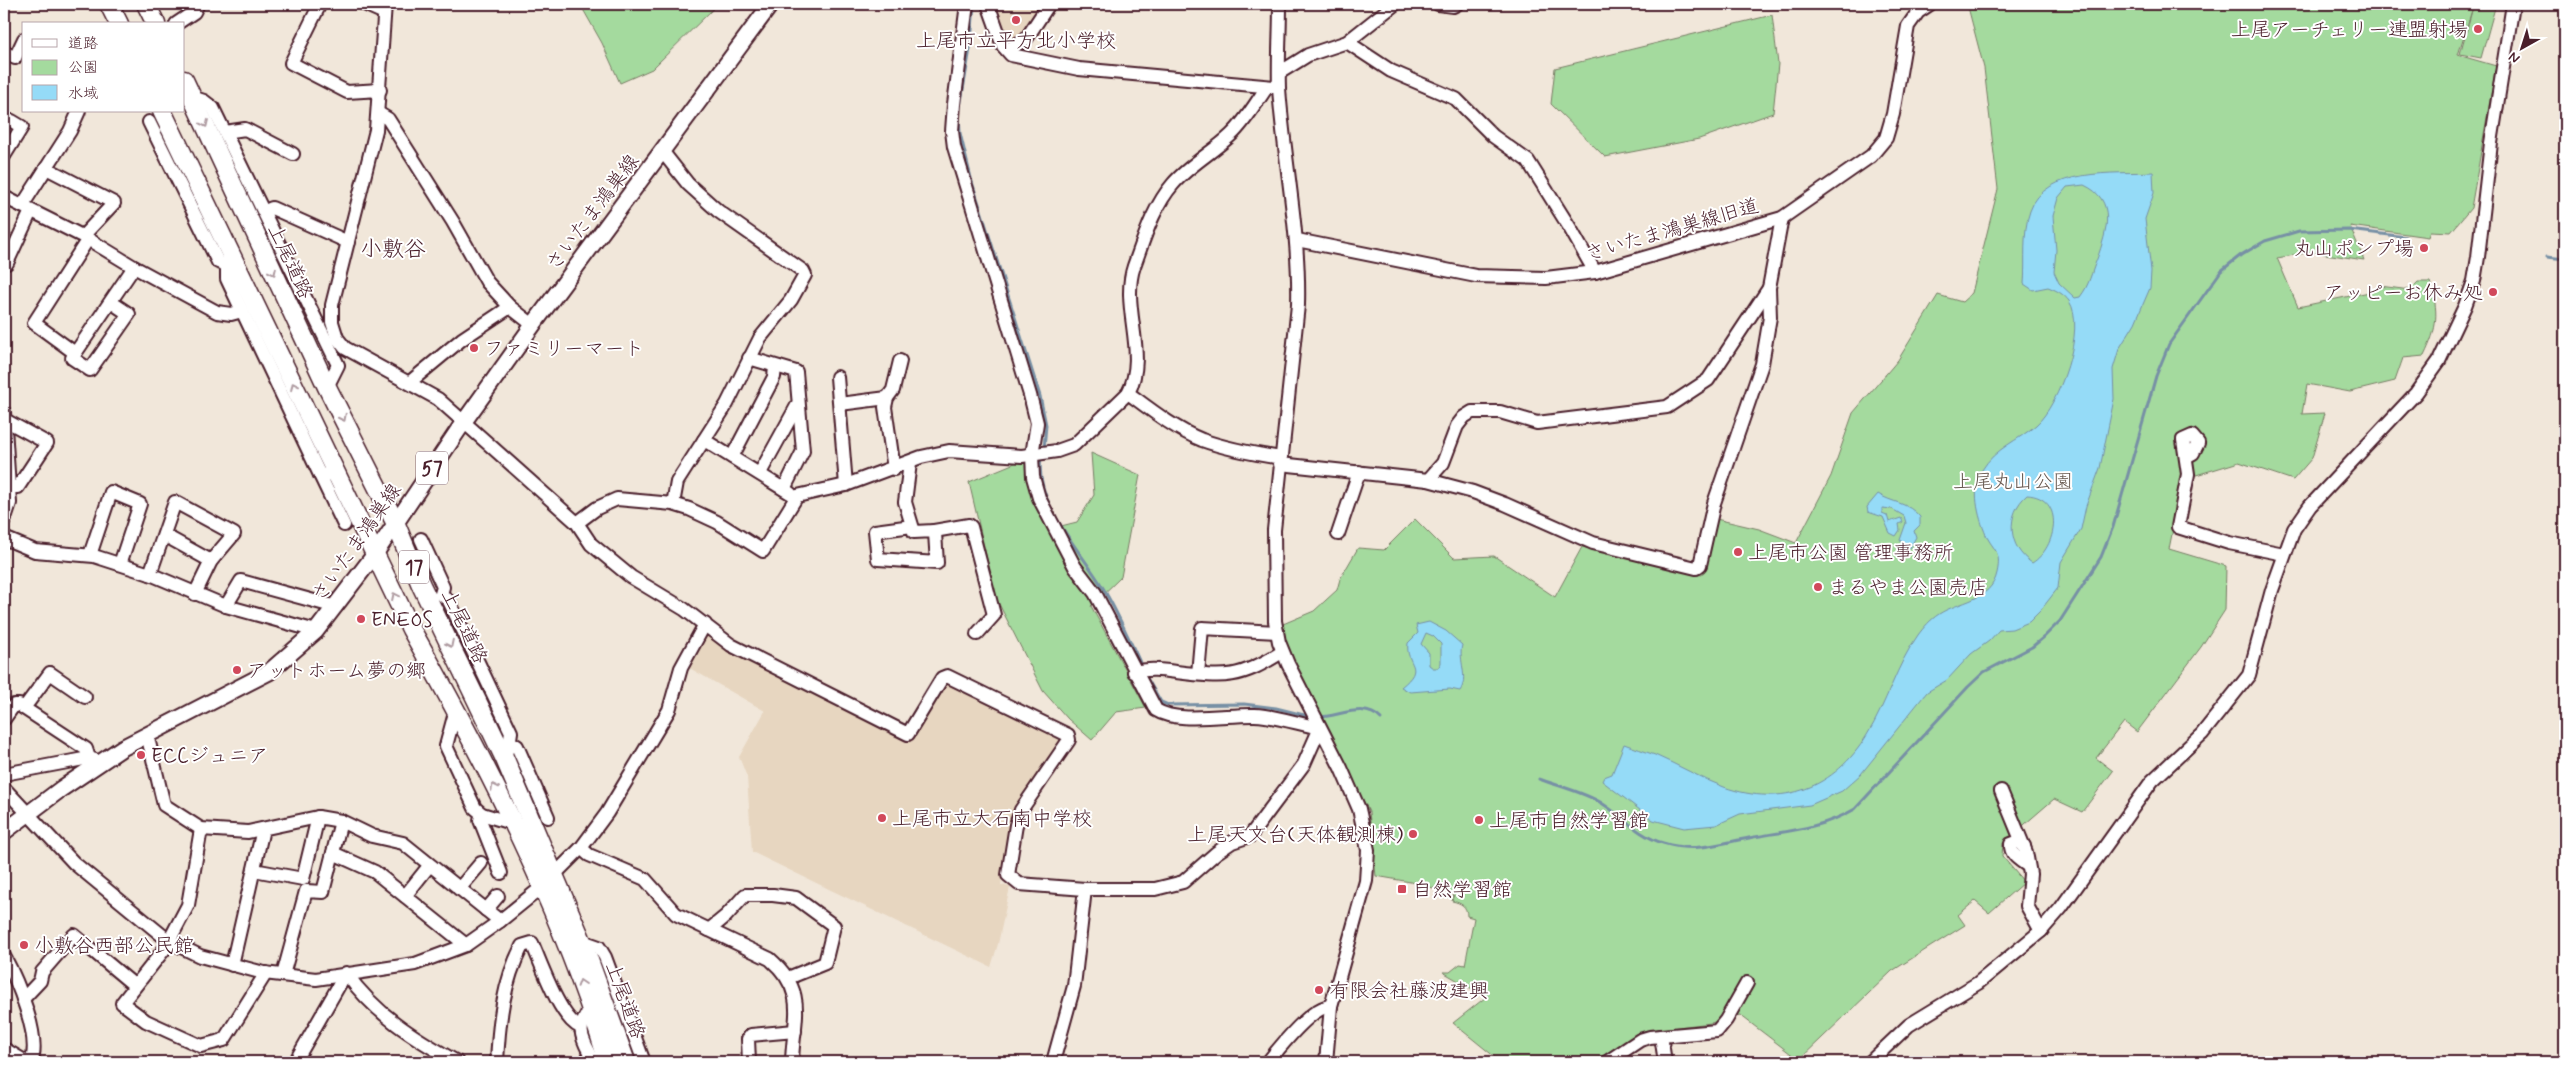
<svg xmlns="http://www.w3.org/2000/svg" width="2569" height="1066" font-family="Mynerve,'Klee One',sans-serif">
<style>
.built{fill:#e7d6c0}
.green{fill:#a4da9e;stroke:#777c64}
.water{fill:#95dbf7;stroke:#7790a5;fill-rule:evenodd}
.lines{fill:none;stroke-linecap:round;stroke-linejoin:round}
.stream{stroke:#7790a5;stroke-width:3}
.minor-casing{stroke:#4a1f2b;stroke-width:16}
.major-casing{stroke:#4a1f2b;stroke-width:19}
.highway-casing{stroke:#4a1f2b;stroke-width:21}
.minor{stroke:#fff;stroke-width:12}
.major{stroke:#fff;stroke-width:15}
.highway{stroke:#fff;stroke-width:18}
.oneway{stroke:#ae9aa0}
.poi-dot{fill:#d1495b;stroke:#fff;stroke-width:2}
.labels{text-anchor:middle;stroke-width:4;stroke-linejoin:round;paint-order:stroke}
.shield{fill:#fff;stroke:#80626b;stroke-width:1}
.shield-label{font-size:19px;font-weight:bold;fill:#4a1f2b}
.poi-label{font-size:20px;fill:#4a1f2b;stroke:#fff;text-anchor:start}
.street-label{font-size:20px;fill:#4a1f2b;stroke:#fff}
.park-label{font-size:20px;fill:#65574e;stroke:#fff}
.quarter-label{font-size:22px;fill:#4a1f2b;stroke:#fff}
</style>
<rect width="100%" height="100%" fill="#f1e7da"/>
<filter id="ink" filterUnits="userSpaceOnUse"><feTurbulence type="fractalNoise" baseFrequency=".02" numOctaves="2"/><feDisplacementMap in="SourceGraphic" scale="10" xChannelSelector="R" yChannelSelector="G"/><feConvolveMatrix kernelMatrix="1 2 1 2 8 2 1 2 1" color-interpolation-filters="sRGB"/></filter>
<g filter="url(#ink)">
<g class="built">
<polygon points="994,4 1045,4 1024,36 1013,41 1004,38"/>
<polygon points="707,632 910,739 942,683 950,681 1059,736 1061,743 1021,798 1007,837 1001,885 1010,887 998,944 991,967 752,852 747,777 739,757 765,711 686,666"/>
</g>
<g class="green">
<polygon points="580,4 718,4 652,69 620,83 602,43"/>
<path d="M1985,4H2496L2481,58L2460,54L2473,7L2458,55L2496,66L2471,208L2451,232L2430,231L2428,237L2350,226L2364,260L2312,252L2277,258L2298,307L2374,291L2380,286L2410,290L2418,282H2430C2439,312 2438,327 2424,356L2403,358L2395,381L2350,392L2307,384L2302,414L2325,413L2312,458L2293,480L2239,462L2183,479L2169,549L2226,566L2225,610L2201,647L2137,732L2124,722L2096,758L2113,771L2082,812L2054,799L2003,843L2002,856L2024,882L1989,913L1975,901L1958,915L1965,925L1892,971L1799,1060L1740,1015L1711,1023L1644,1031L1598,1062H1501L1453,1023L1486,997L1443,972H1450L1460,964L1465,965L1474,918L1467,916C1467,906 1461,903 1452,901L1454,894L1416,883L1376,876L1369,812L1296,668L1286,643L1283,624L1314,611L1337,590L1340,579L1358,548L1384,550L1415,519L1454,558L1494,556L1555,597L1582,547L1702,575L1716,519L1759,529L1796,543L1831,476L1853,413L1898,360L1938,295L1962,302L1972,293L1998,189L1984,68L1968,7Z"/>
<polygon points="1772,15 1778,64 1773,113 1699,139 1605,157 1551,104 1555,68"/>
<polygon points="1091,453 1140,475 1121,577 1091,606 1146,708 1116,712 1092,740 1068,719 1043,691 996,598 969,482 1027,458 1049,529 1077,522 1094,495"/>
</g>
<g class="water">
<path d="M2153,172L2154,193L2145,219L2151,271L2150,288L2135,323L2119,349L2113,369L2114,399L2100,468L2086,506L2081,529L2061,562L2058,588L2040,611L2029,622L2012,629L1999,630L1989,641L1971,654L1947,680L1927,692L1861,774L1842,791L1810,805L1740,814L1716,825L1684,828L1653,820L1602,781L1604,777L1612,774L1624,744C1634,748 1645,751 1655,755C1678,765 1700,778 1724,787C1783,808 1835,788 1867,735C1887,703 1896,666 1918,635C1924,627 1930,620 1939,614C1959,601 1991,601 1997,573C2002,551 1993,550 1986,535C1978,516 1971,489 1982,470C1995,448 2018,441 2036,425C2059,405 2087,328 2069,301C2064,294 2056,290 2048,287L2033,290L2024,284C2026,261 2022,233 2030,211C2045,167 2115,174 2153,172ZM2084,185C2117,200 2107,231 2097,259C2091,273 2090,284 2080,297L2075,298L2059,283L2054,272L2056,250L2053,216L2058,198L2067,187ZM2027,495C2066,497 2057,548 2032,563C2008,548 2005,514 2027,495Z"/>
<path d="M1878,494C1892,503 1908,502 1920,517V525L1914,531L1916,537L1910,548H1905L1900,540L1906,523L1904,516L1892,509L1882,508V513L1887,515L1889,522L1901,518L1903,522L1899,524L1900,530L1896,536L1890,533L1883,517L1868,512L1867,507Z"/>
<path d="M1429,622L1446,631L1462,645C1458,660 1469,678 1460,691L1450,689L1410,692L1401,687C1427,666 1405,666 1408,643L1418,633L1416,625ZM1426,633L1433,636L1441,644V663L1438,668H1433L1429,665V653L1421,644Z"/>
</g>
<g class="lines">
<g class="stream">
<polyline points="974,4 971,43 959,113 960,133 972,182 1040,396 1046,425 1044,449"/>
<polyline points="2547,257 2565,259"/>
<path d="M1041,457C1033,506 1086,555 1107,595C1120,618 1131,643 1142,667"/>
<polyline points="1144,673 1161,702 1168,705 1244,704 1276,708 1312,717"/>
<path d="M1318,717C1339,717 1364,701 1381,719"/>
<path d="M1539,779C1558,786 1587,793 1603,804C1623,817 1639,836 1663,843C1696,853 1717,844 1749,838C1786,831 1821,829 1855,809L1968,687L1984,672L2032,647L2044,637L2060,621L2101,557L2113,527L2156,376L2169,344L2221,271L2241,255L2265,241L2299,231L2349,230L2406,237"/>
</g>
<g class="minor-casing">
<g id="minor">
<polyline points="320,4 291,63 347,92 380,90"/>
<polyline points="364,4 382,12"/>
<polyline points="385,4 376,130 332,305 332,322 337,338 345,348 438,399 577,523 591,544 631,577 684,609 731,645 908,734 942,678 947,676 1068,735 1069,740 1021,810 1016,825 1008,875 1019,884 1085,889 1155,889 1183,882 1216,853 1232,842 1250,836 1304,764 1320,728"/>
<path d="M967,4L954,104L952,131L954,147L1030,395L1037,423L1032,455L1033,477L1039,498L1075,567L1095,593L1156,710C1177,724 1229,714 1255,715C1276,716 1299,724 1320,728"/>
<polyline points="988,4 1003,46 1011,55 1079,69 1274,87"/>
<path d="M1280,4C1280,32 1278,60 1279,88C1284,161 1300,232 1298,305L1274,530L1275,621L1279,642L1288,664L1341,768L1359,809L1368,850L1366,881L1331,1006L1326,1062"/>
<polyline points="1438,4 1453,6 1457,4"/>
<polyline points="176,24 194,12 198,4"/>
<polyline points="1347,42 1391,71 1456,99 1493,136 1528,161 1570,228 1595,272"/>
<polyline points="1007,50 1026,39 1049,4"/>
<polyline points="4,52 15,58 24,39"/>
<polyline points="1279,73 1308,55 1347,42 1395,4"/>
<polyline points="192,97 204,101 213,108 338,365 327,387"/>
<polyline points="378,113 388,119 453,222 487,282 510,307 533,325"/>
<polyline points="149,122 218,262 227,265"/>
<polyline points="225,132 245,129 293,154"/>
<polyline points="662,151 688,184 718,211 803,271 805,275 791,300 760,338 727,404 677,482 673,504"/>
<polyline points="4,156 22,127 12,121"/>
<polyline points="46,168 114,203 83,236"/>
<polyline points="4,197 88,239 134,267 217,312 231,314 242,311"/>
<polyline points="22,206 70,131 79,111"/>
<polyline points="265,211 272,208 348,242"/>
<polyline points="1297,240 1476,276 1546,278 1595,272 1782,218 1871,156 1886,138 1893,114 1908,26 1918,12 1930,4"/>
<polyline points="232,257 227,265 227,279 320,475 337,474"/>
<polyline points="7,263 31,211"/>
<polyline points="111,302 129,314 90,370 72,358 134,267"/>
<polyline points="75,353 34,323 88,239"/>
<polyline points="749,358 796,372 803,451 784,489"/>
<polyline points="837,377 846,485"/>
<polyline points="410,382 462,339 510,307"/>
<path d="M1128,393C1151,410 1175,429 1202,440C1227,449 1255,454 1281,458"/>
<polyline points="840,404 887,398"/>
<polyline points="4,412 10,503 4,521"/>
<polyline points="5,420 47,443 18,487 9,487"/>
<polyline points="704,440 790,493"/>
<polyline points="732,457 774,377 775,367"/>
<polyline points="2186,457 2193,453 2198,443 2192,436 2183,440 2188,474 2178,527 2229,543 2284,554"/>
<polyline points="910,463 905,502 914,532 934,531 935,533 937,563 878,559 875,531 912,526"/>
<polyline points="1280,464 1428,480 1473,492 1505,504 1593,543 1696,568 1700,565 1714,503 1762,364 1770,317 1769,288 1782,218"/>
<polyline points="894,469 885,407 887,398 893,390 900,361"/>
<polyline points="760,473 798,404"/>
<polyline points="320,475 344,525"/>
<polyline points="1428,480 1443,463 1457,426 1464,417 1472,412 1500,412 1537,423 1667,407 1708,380 1769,288"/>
<path d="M577,523L597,508L617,499L673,504L689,509L717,522L763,551L797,496L846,485L921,457L949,451L1022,456L1057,451L1074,445L1128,393C1149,354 1120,307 1134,266C1144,239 1153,207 1173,184C1188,166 1213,152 1231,135C1245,122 1256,103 1267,87"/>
<polyline points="934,531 969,525 971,527 994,615 977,634"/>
<polyline points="1338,534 1359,472"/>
<polyline points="164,535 211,561"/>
<polyline points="4,538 35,551 94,556 150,574 226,606 316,631"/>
<polyline points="421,539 443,587 441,594 449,601 511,732 509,746 504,757"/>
<polyline points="90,555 111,492 140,504 120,564"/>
<polyline points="150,574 175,502 234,534 211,561 195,594"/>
<polyline points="226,606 241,581 336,607"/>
<path d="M1134,672C1149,668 1162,670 1176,672C1227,678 1239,679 1282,652"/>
<polyline points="1198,674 1202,628 1277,632"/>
<polyline points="24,708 50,673 85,697"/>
<polyline points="456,709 446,746 475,808 482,814 511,823"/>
<polyline points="4,719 14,705 19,705 86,749 89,758"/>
<polyline points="147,734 164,805 201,829 248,832 318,817 341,821 372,836 403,843 500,921"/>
<polyline points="510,742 517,746 548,817"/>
<polyline points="4,774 89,758 95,760"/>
<polyline points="4,788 74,863 169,941 200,956 264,973 316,979 415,964 466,945 500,921 542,887 581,848 607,813 669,710 681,668 705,624"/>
<polyline points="2001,791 2026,852 2030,874 2027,906 2041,931"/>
<polyline points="482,814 480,820 501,873"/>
<path d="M2024,846L2019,841L2011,844C2010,855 2020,860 2028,866"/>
<path d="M581,848L589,855L645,879L676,914L770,959C809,993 793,1019 792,1062"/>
<polyline points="333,853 375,872 466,945"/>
<polyline points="254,870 303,879 318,817"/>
<polyline points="459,889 481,863"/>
<polyline points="405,896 429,866"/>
<polyline points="486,910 498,896"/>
<polyline points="709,930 726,916 745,895 773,895 796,898 834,926 825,963 788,978"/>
<polyline points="169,941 188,905 201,829"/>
<polyline points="582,941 599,947 605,957 644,1062"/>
<polyline points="170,942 122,1003 146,1021 201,1046 224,1040 266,973"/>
<path d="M4,956C16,978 42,1038 31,1062"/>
<polyline points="232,965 263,829"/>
<polyline points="283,975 306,891 323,892 341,821"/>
<polyline points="23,999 40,981 42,972 74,935 135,986"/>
<path d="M590,1009C574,1032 584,1040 594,1062"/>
<polyline points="1661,1036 1665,1062"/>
<polyline points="4,1049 26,1062"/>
<path d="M295,1062L346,973C375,1014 414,1038 457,1062"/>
<path d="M497,1062C499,1021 503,983 522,946L532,943C541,963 560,1019 580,1027"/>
<polyline points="749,1062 748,1039 751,1035 795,1031"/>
<polyline points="1053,1062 1074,986 1085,889"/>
<path d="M1268,1062C1280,1047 1312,1006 1331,1006"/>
<polyline points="1607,1062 1640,1040 1650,1037 1717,1031 1726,1020 1747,983"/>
<polyline points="1870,1062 1909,1025 1978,983 2041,931 2061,908 2152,781 2202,734 2249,675 2272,590 2294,529 2310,506 2416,393 2439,361 2465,306 2474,281 2478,257 2491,143 2513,4"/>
</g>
</g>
<g class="major-casing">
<polyline id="major" points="4,832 61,789 122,748 269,672 316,631 375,554 463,423 533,325 771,4"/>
</g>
<g class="highway-casing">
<g id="highway">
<polyline points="109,4 119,24"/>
<polyline points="146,4 156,24"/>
<polyline points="184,80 327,387 395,522 421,585 504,757 582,941 626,1062"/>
<path d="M162,111L411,629C488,766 563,912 608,1062"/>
</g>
</g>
<use href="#minor" class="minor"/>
<use href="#major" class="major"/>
<use href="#highway" class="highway"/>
</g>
<defs><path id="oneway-chevron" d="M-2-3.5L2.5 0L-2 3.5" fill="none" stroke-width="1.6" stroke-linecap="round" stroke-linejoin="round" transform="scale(1.25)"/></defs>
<g class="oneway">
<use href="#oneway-chevron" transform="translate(205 124) rotate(65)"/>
<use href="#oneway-chevron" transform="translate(273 272) rotate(65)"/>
<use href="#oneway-chevron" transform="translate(294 386) rotate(-116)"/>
<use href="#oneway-chevron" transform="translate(343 418) rotate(63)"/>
<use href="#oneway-chevron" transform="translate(395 596) rotate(-116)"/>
<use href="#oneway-chevron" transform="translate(450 644) rotate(64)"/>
<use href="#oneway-chevron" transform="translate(494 787) rotate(-116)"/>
<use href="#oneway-chevron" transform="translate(581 983) rotate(-108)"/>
</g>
</g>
<g class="poi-dot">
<circle cx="1016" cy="20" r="5"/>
<circle cx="2478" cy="29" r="5"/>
<circle cx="2424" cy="248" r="5"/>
<circle cx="2493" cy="292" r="5"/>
<circle cx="474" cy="348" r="5"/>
<circle cx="1738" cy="552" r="5"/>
<circle cx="1818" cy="587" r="5"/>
<circle cx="361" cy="619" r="5"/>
<circle cx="237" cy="670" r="5"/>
<circle cx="141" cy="755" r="5"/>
<circle cx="882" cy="818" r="5"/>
<circle cx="1479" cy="820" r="5"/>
<circle cx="1413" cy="834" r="5"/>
<rect x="1397" y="884" width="10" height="10" rx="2.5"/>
<circle cx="24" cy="945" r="5"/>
<circle cx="1319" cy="990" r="5"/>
</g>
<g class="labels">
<g class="shield">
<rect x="416" y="451.5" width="32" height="33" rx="4"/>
<rect x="399" y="550.5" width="30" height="33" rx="4"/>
</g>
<g class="shield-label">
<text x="432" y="475">57</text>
<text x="414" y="574">17</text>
</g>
<g class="poi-label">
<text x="2468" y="36" text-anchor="end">上尾アーチェリー連盟射場</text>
<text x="1016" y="47" text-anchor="middle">上尾市立平方北小学校</text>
<text x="2414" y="255" text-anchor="end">丸山ポンプ場</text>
<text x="2483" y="299" text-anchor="end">アッピーお休み処</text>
<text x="484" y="355">ファミリーマート</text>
<text x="1748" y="559">上尾市公園 管理事務所</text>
<text x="1828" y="594">まるやま公園売店</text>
<text x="371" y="626">ENEOS</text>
<text x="247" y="677">アットホーム夢の郷</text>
<text x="151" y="762">ECCジュニア</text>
<text x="892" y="825">上尾市立大石南中学校</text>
<text x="1489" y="827">上尾市自然学習館</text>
<text x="1403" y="841" text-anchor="end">上尾天文台(天体観測棟)</text>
<text x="1412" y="896">自然学習館</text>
<text x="34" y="952">小敷谷西部公民館</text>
<text x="1329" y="997">有限会社藤波建興</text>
</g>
<g class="street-label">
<text transform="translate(592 212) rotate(-53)" y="7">さいたま鴻巣線</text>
<text transform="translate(1672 229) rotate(-16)" y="7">さいたま鴻巣線旧道</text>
<text transform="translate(291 261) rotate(65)" y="7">上尾道路</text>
<text transform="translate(356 542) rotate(-55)" y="7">さいたま鴻巣線</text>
<text transform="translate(465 626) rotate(64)" y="7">上尾道路</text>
<text transform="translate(626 1000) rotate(70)" y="7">上尾道路</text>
</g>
<g class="park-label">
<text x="2013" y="488">上尾丸山公園</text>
</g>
<g class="quarter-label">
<text x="393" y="256">小敷谷</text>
</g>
</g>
<rect width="2569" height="1066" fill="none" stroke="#fff" stroke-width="20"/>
<rect x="10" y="10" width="2549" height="1046" fill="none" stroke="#4a1f2b" stroke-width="2" filter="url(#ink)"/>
<rect x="22" y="22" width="162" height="90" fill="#ffffff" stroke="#b7a5aa"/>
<rect x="32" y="39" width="25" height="8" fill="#ffffff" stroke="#b7a5aa"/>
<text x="68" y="48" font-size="15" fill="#4a1f2b">道路</text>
<rect x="32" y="60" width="25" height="15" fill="#a4da9e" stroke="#b7a5aa"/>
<text x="68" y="72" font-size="15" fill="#4a1f2b">公園</text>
<rect x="32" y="85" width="25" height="15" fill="#95dbf7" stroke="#b7a5aa"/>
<text x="68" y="98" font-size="15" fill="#4a1f2b">水域</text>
<g transform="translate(2522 48) rotate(219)" stroke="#ffffff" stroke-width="4" paint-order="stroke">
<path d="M0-4L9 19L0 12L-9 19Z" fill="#4a1f2b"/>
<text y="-8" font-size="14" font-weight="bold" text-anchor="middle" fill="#4a1f2b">N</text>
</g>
</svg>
